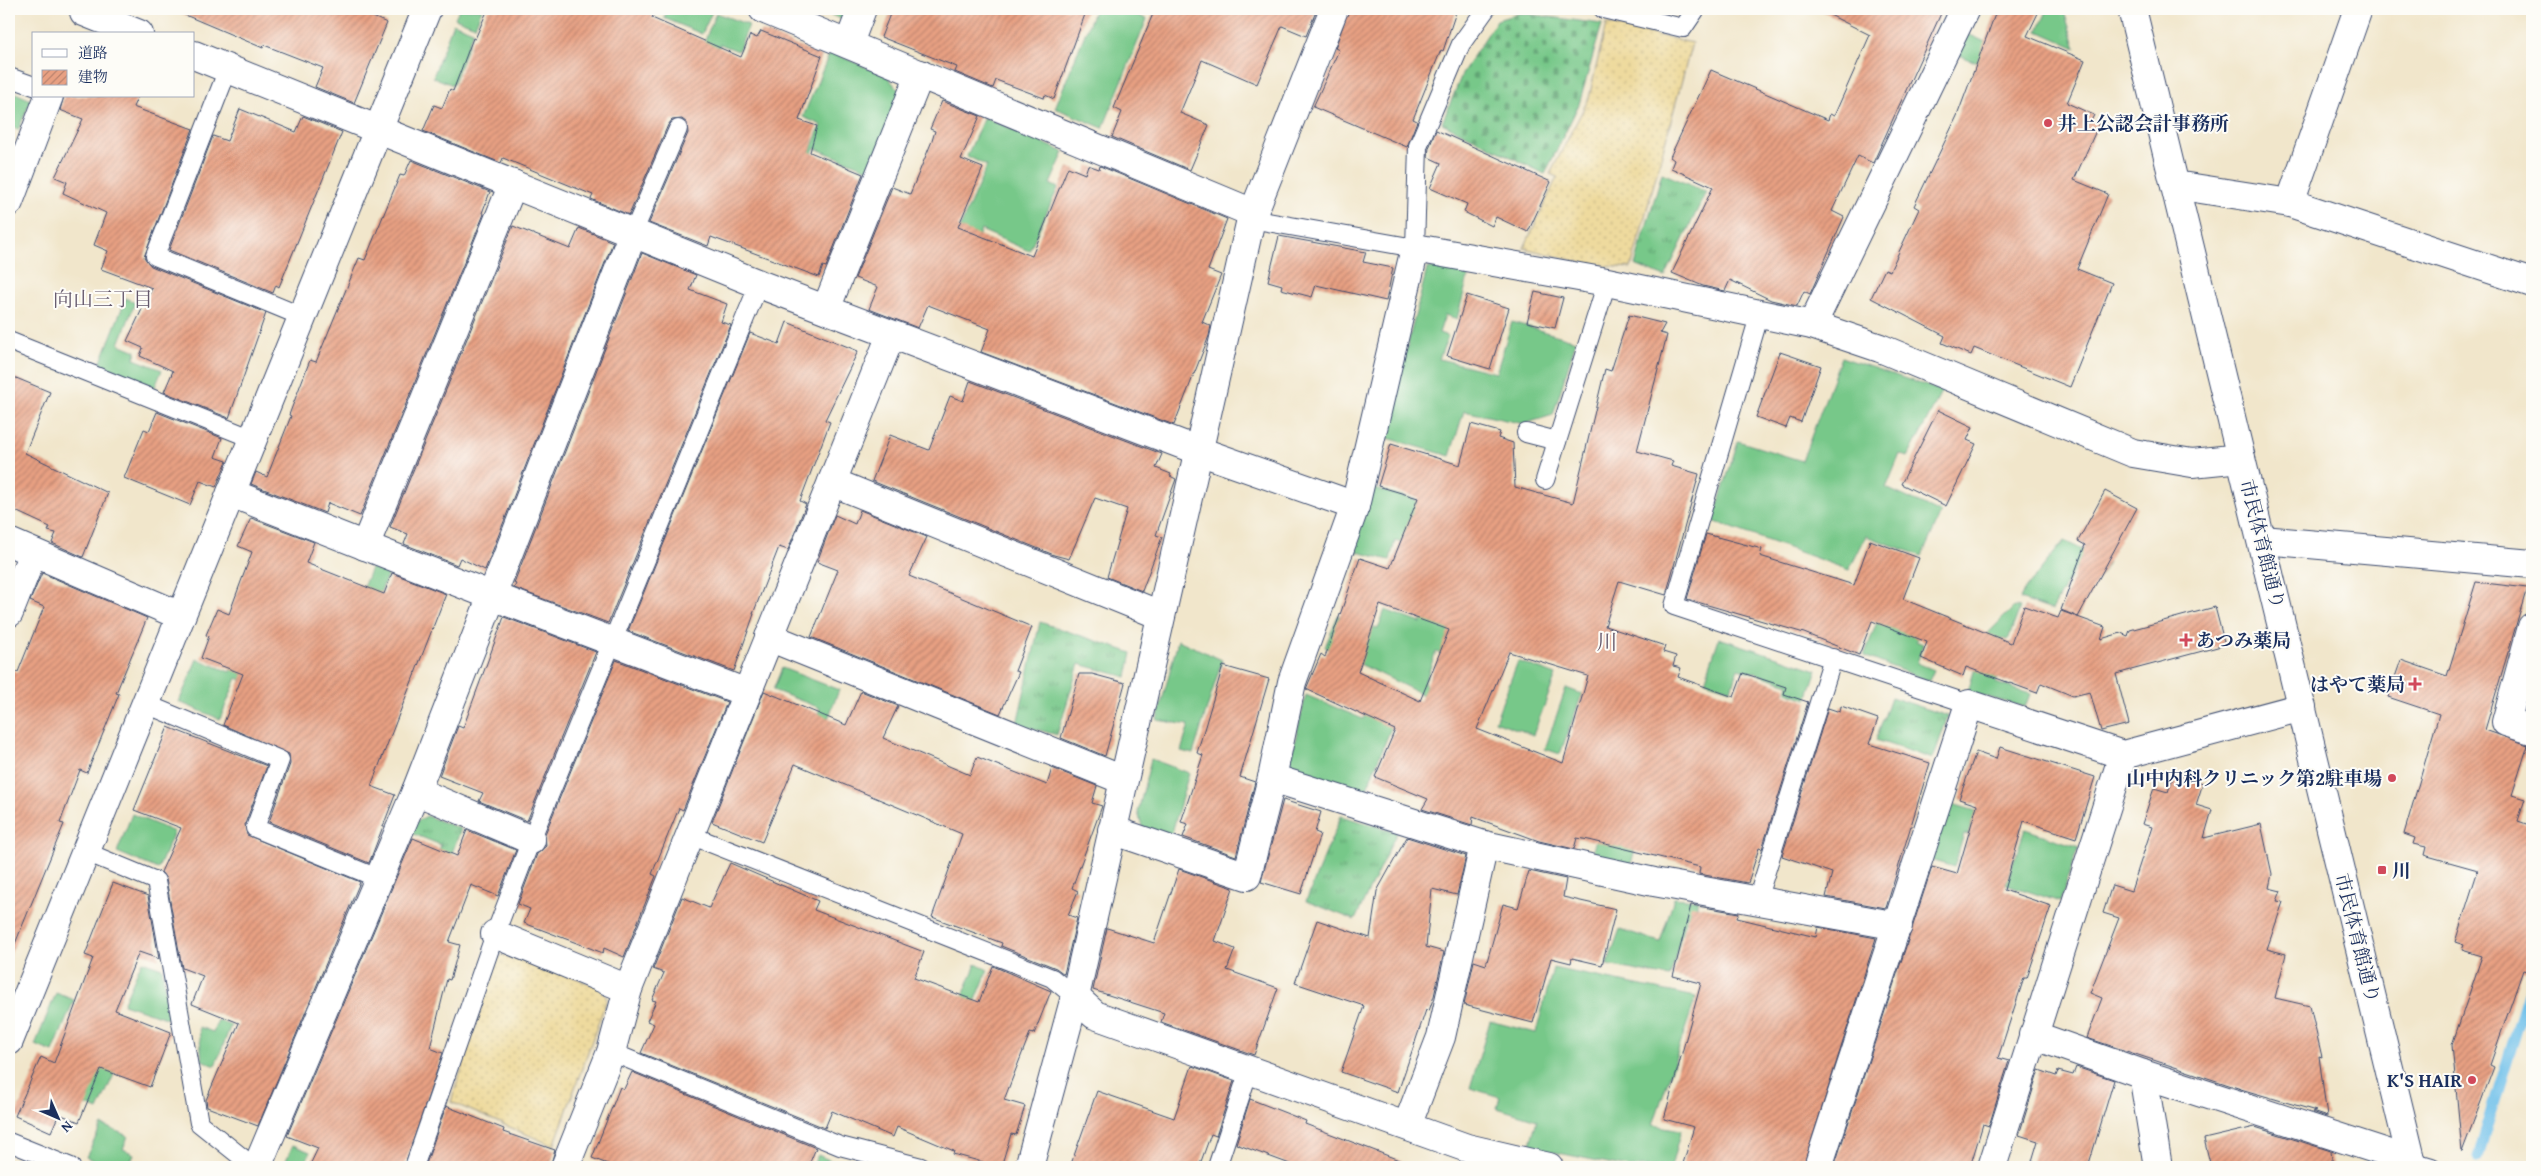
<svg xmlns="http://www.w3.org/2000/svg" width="2541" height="1176" font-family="'Gentium Book Plus','Noto Serif JP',serif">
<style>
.grass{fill:url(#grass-tufts);stroke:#497c74}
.sand{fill:url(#sand-dots);stroke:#84847e}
.cemetery{fill:url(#cemetery-stones);stroke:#497c74}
.garden{fill:#77c889;stroke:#497c74}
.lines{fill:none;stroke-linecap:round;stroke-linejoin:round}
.stream{stroke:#6ec0ea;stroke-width:11}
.building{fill:url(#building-hatch);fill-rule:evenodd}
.service-casing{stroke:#3b4a6e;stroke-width:20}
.minor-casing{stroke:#3b4a6e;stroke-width:30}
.tertiary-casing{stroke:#3b4a6e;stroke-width:30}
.service{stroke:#fff;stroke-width:18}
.minor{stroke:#fff;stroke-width:28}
.tertiary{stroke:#fff;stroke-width:28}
.poi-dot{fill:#d1495b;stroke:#fdfcf7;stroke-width:2}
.labels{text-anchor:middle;stroke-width:4;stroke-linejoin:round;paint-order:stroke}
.poi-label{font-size:19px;font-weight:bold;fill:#1b2f5e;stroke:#fdfcf7;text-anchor:start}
.street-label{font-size:19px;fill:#1b2f5e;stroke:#fdfcf7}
.neighbourhood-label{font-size:20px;fill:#63576b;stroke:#fdfcf7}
.quarter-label{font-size:21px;fill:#63576b;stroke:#fdfcf7}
</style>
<defs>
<pattern id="grass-tufts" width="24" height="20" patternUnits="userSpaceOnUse" patternTransform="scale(1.25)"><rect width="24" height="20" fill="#77c889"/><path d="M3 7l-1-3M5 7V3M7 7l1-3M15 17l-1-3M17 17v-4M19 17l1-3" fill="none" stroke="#61a373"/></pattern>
<pattern id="sand-dots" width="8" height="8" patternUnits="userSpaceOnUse" patternTransform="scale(1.25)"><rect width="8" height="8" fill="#eeda9e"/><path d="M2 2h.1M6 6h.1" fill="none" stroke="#ccbb8a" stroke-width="1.8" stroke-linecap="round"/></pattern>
<pattern id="cemetery-stones" width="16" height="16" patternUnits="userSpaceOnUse" patternTransform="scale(1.25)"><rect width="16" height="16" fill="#77c889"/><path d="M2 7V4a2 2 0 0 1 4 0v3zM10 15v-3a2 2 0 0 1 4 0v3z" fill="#61a373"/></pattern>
<pattern id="building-hatch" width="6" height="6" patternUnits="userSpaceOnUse" patternTransform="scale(1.25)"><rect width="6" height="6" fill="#e8a082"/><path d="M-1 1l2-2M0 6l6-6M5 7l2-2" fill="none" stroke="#bb836e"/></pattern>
</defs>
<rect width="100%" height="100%" fill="#fdfcf7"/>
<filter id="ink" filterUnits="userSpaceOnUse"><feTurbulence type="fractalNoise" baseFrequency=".02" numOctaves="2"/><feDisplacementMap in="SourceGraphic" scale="10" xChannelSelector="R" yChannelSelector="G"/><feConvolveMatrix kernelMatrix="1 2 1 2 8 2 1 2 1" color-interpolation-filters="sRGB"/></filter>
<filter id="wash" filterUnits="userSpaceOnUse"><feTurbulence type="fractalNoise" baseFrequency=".0096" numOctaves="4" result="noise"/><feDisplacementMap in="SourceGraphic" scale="20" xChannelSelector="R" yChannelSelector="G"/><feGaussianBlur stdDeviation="1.12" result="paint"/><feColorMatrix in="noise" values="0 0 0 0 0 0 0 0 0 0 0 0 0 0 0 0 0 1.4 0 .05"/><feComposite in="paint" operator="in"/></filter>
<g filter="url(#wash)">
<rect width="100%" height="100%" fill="#f1e6cb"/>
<g class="grass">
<polygon points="816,9 851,9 846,21"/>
<polygon points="1662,173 1706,192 1665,277 1635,265"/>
<polygon points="1040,622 1132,653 1127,677 1079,664 1057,735 1017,724"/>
<polygon points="1891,697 1948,716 1933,759 1876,740"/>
<polygon points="427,816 461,829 446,869 434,864 441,845 411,833 415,822"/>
<polygon points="1341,816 1397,832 1355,920 1306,901"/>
</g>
<g class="sand">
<polygon points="1606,24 1692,43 1631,268 1591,265 1524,248 1557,177 1550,174 1589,98"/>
<polygon points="508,952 601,988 607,999 554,1146 451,1102 497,958"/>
</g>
<polygon class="cemetery" points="1520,13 1602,24 1579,104 1545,174 1442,123 1463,72 1497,20"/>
<g class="garden">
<polygon points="459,9 482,9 475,26 455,18"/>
<polygon points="668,9 709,9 713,10 702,34 664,18"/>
<polygon points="1095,9 1121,9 1147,19 1103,128 1055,108"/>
<polygon points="2048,9 2063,9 2076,48 2038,31"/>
<polygon points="716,13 749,25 738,51 720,44 710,70 695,64"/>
<polygon points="453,23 473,31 453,85 433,77"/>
<polygon points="1968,34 2005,51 1997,71 1959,55"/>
<polygon points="830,52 887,76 901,93 870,170 814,148 811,157 799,147 810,151 821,125 803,117"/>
<polygon points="9,90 31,100 18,130 9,126"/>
<polygon points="984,117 1064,152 1050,184 1058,188 1029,251 981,230 976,242 957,234 987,166 967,156"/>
<polygon points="1437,266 1469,273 1457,319 1445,315 1439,333 1448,336 1439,359 1496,373 1512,322 1576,341 1553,415 1524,424 1464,411 1450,456 1384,437 1427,269"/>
<polygon points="126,298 135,303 119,344 136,351 134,359 162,370 155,387 100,364"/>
<polygon points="1841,357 1942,391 1908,457 1900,454 1886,488 1941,513 1922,556 1866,536 1849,570 1713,521 1738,441 1802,461"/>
<polygon points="1372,488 1447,508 1425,550 1395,541 1390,560 1353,551"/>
<polygon points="2064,541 2108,562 2099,578 2075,568 2052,610 2020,599 2025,589"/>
<polygon points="371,568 388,574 352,659 336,653"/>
<polygon points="1435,587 1461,626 1448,657 1436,652 1424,684 1482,712 1479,722 1325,647 1338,615 1378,629 1385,610 1421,623"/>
<polygon points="2014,607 2020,608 2008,640 2002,638 1992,661 2002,664 1996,683 2030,694 2025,707 1968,692 1984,637"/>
<polygon points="1882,609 1928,611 1916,641 1923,644 1917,663 1934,670 1929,681 1864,656"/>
<polygon points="1719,638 1817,670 1807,699 1787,692 1789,684 1738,668 1731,689 1705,681"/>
<polygon points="1178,640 1222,660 1193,754 1181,751 1189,725 1157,720"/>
<polygon points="238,653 250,658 241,680 237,678 220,719 179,702 197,659 230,672"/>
<polygon points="1518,661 1556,675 1533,735 1495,721"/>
<polygon points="782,668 839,690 826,724 816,720 820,708 773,690"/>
<polygon points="1378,686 1403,698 1365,793 1295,773 1290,761 1306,695 1363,719"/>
<polygon points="1566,688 1582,694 1560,754 1545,749"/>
<polygon points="1151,759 1189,773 1171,836 1142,827 1138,812"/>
<polygon points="1612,780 1639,834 1631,864 1592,854"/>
<polygon points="1949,803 1976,811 1968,835 1964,834 1954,867 1930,860"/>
<polygon points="132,814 174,832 158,869 117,852"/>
<polygon points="2025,829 2079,847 2060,902 2006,884"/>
<polygon points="1674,898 1698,900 1692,916 1686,916 1670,977 1607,965 1620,929 1660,942"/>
<polygon points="142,961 162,968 169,1019 123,1004"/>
<polygon points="976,964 988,970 970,1015 957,1010"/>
<polygon points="1553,968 1696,997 1653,1125 1681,1130 1671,1167 1628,1167 1529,1147 1537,1120 1497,1108 1500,1097 1470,1088 1490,1021 1536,1033"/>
<polygon points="56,993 74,1000 53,1052 35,1045"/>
<polygon points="218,1020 231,1025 215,1066 202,1060 199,1027 213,1032"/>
<polygon points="105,1055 120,1061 98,1110 84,1104"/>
<polygon points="102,1125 128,1136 123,1149 134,1154 128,1167 108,1167 86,1157"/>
<polygon points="293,1145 310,1152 304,1167 283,1167"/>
<polygon points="818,1155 840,1165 839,1167 812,1167"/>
</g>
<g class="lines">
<polyline class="stream" points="2478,1157 2532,980"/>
</g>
<g id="blocks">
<g class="building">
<polygon points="171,9 354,9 387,23 354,103 315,87 323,68 264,45 263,48"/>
<polygon points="488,9 656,9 652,18 741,57 750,35 757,38 761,31 822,56 799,120 817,126 810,152 863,174 826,267 823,266 819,277 711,237 708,246 649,223 688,133 687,123 682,119 672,120 668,125 629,215 591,199 593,195 503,158 501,163 423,131 434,105 442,108 450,89 453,91 473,38 475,39"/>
<polygon points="892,9 1087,9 1054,99 1045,95 1044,98 996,80 993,88 955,72 957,67 881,37"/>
<polygon points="1155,9 1317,9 1306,36 1282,26 1257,84 1202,60 1180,113 1209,125 1190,170 1112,137 1122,112 1114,108"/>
<polygon points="1349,9 1457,9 1443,51 1441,50 1413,119 1417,121 1407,147 1313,107 1339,50 1335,48"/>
<polygon points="1818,9 1943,9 1873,163 1858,156 1832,211 1844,217 1810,294 1804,291 1797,306 1771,300 1730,280 1725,291 1703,286 1672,273 1713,187 1671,168 1674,160 1670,157 1711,70 1828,120 1830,114 1834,116 1870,35"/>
<polygon points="1997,9 2040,9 2027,36 2085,60 2067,103 2094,115 2091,121 2099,124 2074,180 2108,194 2077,269 2112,283 2070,387 1974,348 1971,355 1942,343 1945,336 1871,298 1885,269 1890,271 1919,209 1914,206 1957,116"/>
<polygon points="64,96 138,96 133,107 193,129 144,257 151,266 266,313 229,418 164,392 173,371 140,356 143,348 127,341 152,288 101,269 108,251 94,245 106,213 63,193 67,182 55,177 83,119 60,110"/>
<polygon points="942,101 980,116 961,159 983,168 958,227 1032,256 1068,167 1085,174 1088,165 1099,169 1100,166 1227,219 1208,270 1221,275 1202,322 1211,326 1209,336 1174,425 981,352 990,329 928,305 918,328 869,309 878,287 855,278 892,187 910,194 932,141 935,131 930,129"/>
<polygon points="240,109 296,132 303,116 342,132 279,287 276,285 273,293 169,250 213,136 227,141"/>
<polygon points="1436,130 1551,182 1528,232 1496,217 1492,226 1464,212 1467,204 1430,188 1441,163 1428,157 1429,148"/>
<polygon points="411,160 490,192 482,213 484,214 360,516 328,503 325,513 251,484 256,472 267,477 291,416 289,415 310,360 316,362 359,258 365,260 400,175 404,176"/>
<polygon points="513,226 570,249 579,228 613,242 485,570 460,558 457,565 404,544 408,534 390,527"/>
<polygon points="1279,236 1366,252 1363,262 1393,268 1386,301 1316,285 1312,297 1281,289 1282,285 1268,281"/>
<polygon points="642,253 696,275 690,290 727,304 721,322 731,325 608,623 514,588 516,584 514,583"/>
<polygon points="1535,292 1563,298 1555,328 1527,322"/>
<polygon points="1467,295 1509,308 1490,369 1447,356"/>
<path d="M1629,315L1665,324L1660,333L1667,335L1637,451L1673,461L1671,466L1699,474L1666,595L1619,581L1605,626L1665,646L1663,652L1676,656L1673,666L1681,668L1678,677L1734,697L1743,673L1786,687L1784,694L1808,702L1762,849L1759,848L1748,883L1699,874L1700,867L1589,840L1577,838L1574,849L1539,841L1473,817L1472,825L1422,809L1428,799L1375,777L1395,730L1306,689L1321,654L1325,657L1360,558L1390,568L1418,498L1378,486L1391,444L1460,465L1471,424L1500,432L1498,438L1513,443L1515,487L1573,503L1605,369L1611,371ZM1380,605L1449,630L1420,701L1358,672ZM1509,652L1588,676L1563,763L1477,729Z"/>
<polygon points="787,322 858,351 825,420 830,422 800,501 806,504 788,550 779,547 753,614 754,614 734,671 628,631 750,333 779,344"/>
<polygon points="1780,352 1821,366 1801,422 1790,418 1786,428 1756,417"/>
<polygon points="9,375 50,392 25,453 108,493 83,557 52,543 56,533 48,531 50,527 9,508"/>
<polygon points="970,381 1162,454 1156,468 1171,474 1170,476 1176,479 1156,535 1162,537 1142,591 1107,577 1127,509 1095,498 1069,559 1054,555 872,481 890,435 929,450 950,396 963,401"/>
<polygon points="1938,410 1973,427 1967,440 1976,444 1946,506 1901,484"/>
<polygon points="157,412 222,438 215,457 227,461 216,487 200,481 190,505 124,478 144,429 149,431"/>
<polygon points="2105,491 2137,508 2078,617 2061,610 2085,545 2078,541"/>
<polygon points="860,510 927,537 909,576 1032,627 1015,671 1019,672 1000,714 811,637 838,570 817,562 835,515 855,524"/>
<polygon points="251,518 314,542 306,563 384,594 392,573 446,594 371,786 395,795 369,863 269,822 290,764 289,754 223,725 243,674 201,658 209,636 206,635 217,609 229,614 252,552 238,546"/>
<polygon points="1706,534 1762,549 1760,556 1854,585 1870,540 1919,558 1903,599 2011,643 2024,606 2058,618 2061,611 2105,627 2101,639 2121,633 2128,636 2130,630 2215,607 2225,645 2116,674 2129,724 2101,731 2090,692 2073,696 2041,683 2037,693 1966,667 1963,676 1921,658 1927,642 1872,621 1859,655 1804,633 1687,599"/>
<polygon points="42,573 147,618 116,693 119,694 87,773 80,770 60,823 64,824 10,956 9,668 18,672 44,607 30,601"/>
<polygon points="2476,582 2527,588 2485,730 2528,745 2512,795 2525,799 2518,821 2532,826 2532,954 2527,971 2523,970 2490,1065 2494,1067 2462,1152 2452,1045 2482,956 2462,950 2464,945 2455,942 2478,870 2424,855 2426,847 2413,844 2415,838 2404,834 2439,714 2388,697 2401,660 2447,676"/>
<polygon points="504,617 596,652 527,821 479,801 483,793 439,776 458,726 463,728"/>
<polygon points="616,660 727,702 683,810 679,808 652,874 656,876 624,957 604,948 603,953 524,923 530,909 518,904 537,854 546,846 545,834"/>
<polygon points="1223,666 1269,679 1240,777 1255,782 1236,856 1183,837 1188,824 1181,822 1203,755 1197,753"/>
<polygon points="1079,674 1092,674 1125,683 1105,756 1061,738"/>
<polygon points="764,691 846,725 861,691 898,706 883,738 970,775 977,757 1047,785 1052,768 1097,786 1092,803 1102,806 1072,888 1078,891 1068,915 1077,918 1064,974 1056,968 1001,946 1002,943 932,917 962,834 795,764 762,842 712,822"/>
<polygon points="1841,706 1878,719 1869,744 1930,763 1886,908 1826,897 1832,873 1782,856 1828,708 1840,712"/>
<polygon points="168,727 267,766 245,824 247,835 360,882 258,1126 207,1107 206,1100 239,1023 192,1004 203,976 182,968 166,879 161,872 181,828 134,810"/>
<polygon points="2000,747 2095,777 2076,838 2024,821 2004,890 2051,906 2027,978 2024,978 1998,1058 2009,1061 1989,1126 1983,1124 1970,1167 1834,1167 1932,867 1957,874 1977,805 1959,799 1976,752 1996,759"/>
<polygon points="2174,774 2203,783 2196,805 2212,810 2204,838 2261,824 2272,874 2269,888 2281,891 2277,901 2283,902 2267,949 2286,954 2275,998 2310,1006 2322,1057 2319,1056 2327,1117 2312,1112 2316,1111 2244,1090 2087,1038 2102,998 2090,993 2119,918 2103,913 2112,885 2131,891 2152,827 2142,824 2154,788 2168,792"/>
<polygon points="1283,800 1321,812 1315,832 1320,834 1301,894 1261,882"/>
<polygon points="467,830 516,850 498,896 471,885 449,942 460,945 450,980 447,979 430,1048 443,1053 404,1167 309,1167 318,1148 287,1136 413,838 457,856"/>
<polygon points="1407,837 1466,856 1457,895 1432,889 1426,947 1444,952 1434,996 1429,1011 1426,1010 1398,1092 1341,1072 1364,1006 1295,983 1317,920 1370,938 1377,891"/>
<polygon points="730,863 818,901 814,910 924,952 914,978 979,1002 993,966 1051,991 1034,1034 1030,1033 1004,1100 1025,1106 1016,1135 1011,1134 1001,1167 953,1154 954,1151 897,1127 893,1137 832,1111 825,1128 641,1053 654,1024 647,1021 656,1001 652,1000 664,973 653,969 682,897 709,908"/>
<polygon points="1179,869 1233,888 1215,941 1235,949 1227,970 1278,988 1254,1055 1161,1022 1164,1013 1093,990 1107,928 1154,943"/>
<polygon points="1529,871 1566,879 1563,897 1616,909 1602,965 1572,958 1571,963 1551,958 1533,1023 1464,1005 1474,961 1486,965 1503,904 1518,908"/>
<polygon points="113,883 148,896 159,959 139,952 115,1010 171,1032 150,1087 101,1069 79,1122 59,1114 51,1132 15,1116 41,1057 54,1063 93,958 85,955"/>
<polygon points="1691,905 1739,913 1737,918 1816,937 1818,927 1876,938 1803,1167 1682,1167 1694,1127 1664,1119 1701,983 1673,976"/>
<polygon points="1192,1066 1234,1081 1216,1136 1211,1134 1199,1167 1070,1167 1097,1091 1174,1118"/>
<polygon points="2076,1067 2114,1080 2088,1167 2053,1167 2032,1161 2038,1141 2019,1135 2039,1070 2056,1076 2058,1071 2073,1075"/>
<polygon points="632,1072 816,1148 808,1167 615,1167 592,1158 620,1087 624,1089"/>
<polygon points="1250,1099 1306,1121 1305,1124 1412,1165 1412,1167 1298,1167 1236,1144"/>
<polygon points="446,1106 504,1129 503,1132 555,1150 550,1167 425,1167"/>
<polygon points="2255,1127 2331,1151 2333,1167 2211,1167 2204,1139"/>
</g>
</g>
</g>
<g filter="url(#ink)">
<use href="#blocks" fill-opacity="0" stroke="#3b4a6e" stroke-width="1"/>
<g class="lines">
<g class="service-casing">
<g id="service">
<polyline points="1603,9 1683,28 1696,9"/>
<polyline points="228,69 155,256 303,317"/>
<polyline points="9,77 34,86"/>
<polyline points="1251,219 1415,248 1418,146 1461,44 1486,9"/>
<polyline points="633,233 678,129"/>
<polyline points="1760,313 1674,606 1969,704"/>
<polyline points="9,341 253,439"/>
<polyline points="1526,433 1557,441"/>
<polyline points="1545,480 1607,282"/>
<polyline points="146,704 280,760 255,828 380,879"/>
<polyline points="690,835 1052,978 1075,997"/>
<polyline points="86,852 156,881 199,1123 254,1167"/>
<polyline points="1757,900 1833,658"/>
<polyline points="611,1052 840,1146 921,1167"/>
<polyline points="9,1142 71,1167"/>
<polyline points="2412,1161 2432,1167"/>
<polyline points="414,1167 495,934 531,840 759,284"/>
<polyline points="1217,1167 1249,1070"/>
</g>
</g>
<g class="minor-casing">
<g id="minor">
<polyline points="763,9 1253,213"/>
<polyline points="84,12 139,34"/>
<polyline points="849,43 862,9"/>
<polyline points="194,55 759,284 1199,451 1355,506"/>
<polyline points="2175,185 2290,203 2532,283"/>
<polyline points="9,202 49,96"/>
<polyline points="2290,203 2358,9"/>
<polyline points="826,309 920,74"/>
<polyline points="1812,325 1965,9"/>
<polyline points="832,482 1160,615"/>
<polyline points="231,493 490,595 747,693"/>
<polyline points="9,542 181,616"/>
<polyline points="365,546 513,184"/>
<polyline points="9,613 33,553"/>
<polyline points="2532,627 2506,722 2532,730"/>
<polyline points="769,637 1123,780"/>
<polyline points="1272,778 1484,845 1654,882 1898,926"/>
<polyline points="416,791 531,840"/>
<polyline points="1112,830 1247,876 1272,778 1292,682 1355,506 1415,248 1607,282 1812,325 1880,348 2133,453 2192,463 2241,458"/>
<polyline points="495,934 628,989"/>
<polyline points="1075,997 1095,1015 1467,1148 1549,1167"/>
<polyline points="2033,1035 2143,1074 2412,1161"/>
<polyline points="9,1041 427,9"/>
<polyline points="2143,1074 2158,1167"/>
<polyline points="1407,1126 1441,1037 1484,845"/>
<polyline points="257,1167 416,791 633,233"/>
<polyline points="565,1167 611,1052 628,989 891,335"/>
<polyline points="1029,1167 1075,997 1251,219 1334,9"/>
<polyline points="1818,1167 1969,704 2123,755 2302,707"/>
<polyline points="1992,1167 2123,755"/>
</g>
</g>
<g class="tertiary-casing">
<g id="tertiary">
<polyline points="2132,9 2413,1167"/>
<polyline points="2263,540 2532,564"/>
</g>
</g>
<use href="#service" class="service"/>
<use href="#minor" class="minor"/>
<use href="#tertiary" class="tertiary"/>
</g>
</g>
<g class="poi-dot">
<circle cx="2048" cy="123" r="5"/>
<path d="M2183.5 632.5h5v5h5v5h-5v5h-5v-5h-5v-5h5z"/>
<path d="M2412.5 676.5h5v5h5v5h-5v5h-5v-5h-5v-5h5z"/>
<circle cx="2392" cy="778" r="5"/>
<rect x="2377" y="865" width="10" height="10" rx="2.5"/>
<circle cx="2472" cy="1080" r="5"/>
</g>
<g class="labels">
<g class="poi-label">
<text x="2058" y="130">井上公認会計事務所</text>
<text x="2196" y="647">あつみ薬局</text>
<text x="2405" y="691" text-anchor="end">はやて薬局</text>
<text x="2382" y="785" text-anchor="end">山中内科クリニック第2駐車場</text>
<text x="2392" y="877">川</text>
<text x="2462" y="1087" text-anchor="end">K'S HAIR</text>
</g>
<g class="street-label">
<text transform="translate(2263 544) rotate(76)" y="7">市民体育館通り</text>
<text transform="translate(2358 938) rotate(76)" y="7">市民体育館通り</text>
</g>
<g class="neighbourhood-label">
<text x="103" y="306">向山三丁目</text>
</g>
<g class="quarter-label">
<text x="1607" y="649">川</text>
</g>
</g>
<rect width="2541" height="1176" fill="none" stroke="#fdfcf7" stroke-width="30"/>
<rect x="32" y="32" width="162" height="65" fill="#fdfcf7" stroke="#a3aaba"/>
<rect x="42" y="49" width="25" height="8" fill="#ffffff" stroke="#a3aaba"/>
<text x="78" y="58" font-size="15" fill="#1b2f5e">道路</text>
<rect x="42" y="70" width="25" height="15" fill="url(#building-hatch)" stroke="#a3aaba"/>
<text x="78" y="82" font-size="15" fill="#1b2f5e">建物</text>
<g transform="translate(58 1118) rotate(135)" stroke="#fdfcf7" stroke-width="4" paint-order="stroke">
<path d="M0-4L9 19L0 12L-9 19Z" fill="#1b2f5e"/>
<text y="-8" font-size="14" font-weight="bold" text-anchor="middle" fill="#1b2f5e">N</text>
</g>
</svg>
